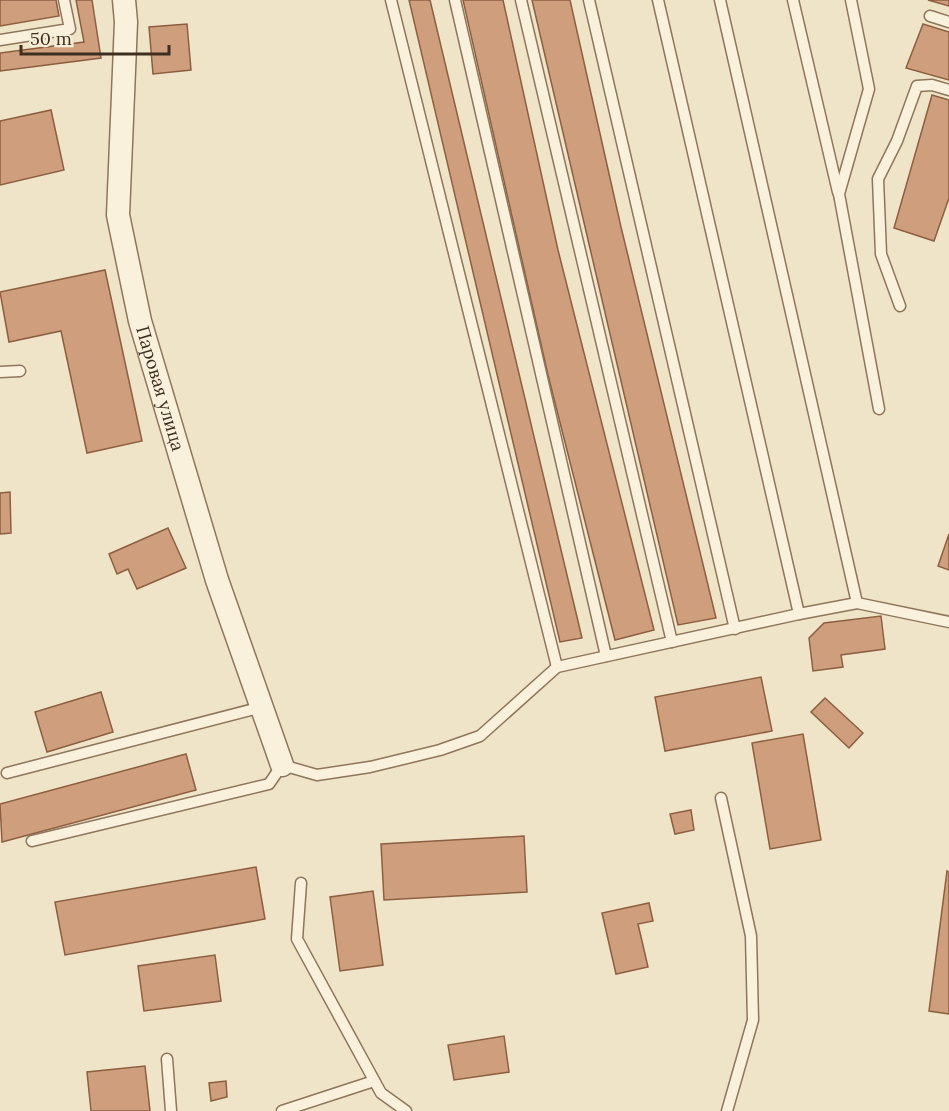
<svg xmlns="http://www.w3.org/2000/svg" width="949" height="1111" font-family="Lora,serif">
<style>
.building{fill:#cf9f7d;stroke:#8d5f41;stroke-width:1.5}
.lines{fill:none;stroke-linecap:round;stroke-linejoin:round}
.service-casing{stroke:#8d765c;stroke-width:13}
.minor-casing{stroke:#8d765c;stroke-width:25}
.service{stroke:#faf1dc;stroke-width:10}
.minor{stroke:#faf1dc;stroke-width:22}
.labels{text-anchor:middle;stroke-width:5;stroke-linejoin:round;paint-order:stroke}
.street-label{font-size:18px;fill:#3d2e20;stroke:#f7eed8}
</style>
<rect width="100%" height="100%" fill="#f0e4c8"/>
<g class="building">
<polygon points="0,0 56,0 59,16 0,26"/>
<polygon points="76,0 92,0 101,58 0,71 0,53 84,42"/>
<polygon points="409,0 430,0 582,638 560,642"/>
<polygon points="463,0 503,0 558,250 654,630 615,640 548,375"/>
<polygon points="532,0 570,0 621,227 716,618 678,625"/>
<polygon points="928,0 949,0 949,6"/>
<polygon points="187,24 191,70 153,74 149,27"/>
<polygon points="923,24 949,32 949,80 906,68"/>
<polygon points="932,95 949,100 949,198 934,241 894,228"/>
<polygon points="51,110 64,170 0,185 0,121"/>
<polygon points="105,270 142,441 87,453 61,331 9,342 0,292"/>
<polygon points="10,492 11,533 0,534 0,493"/>
<polygon points="168,528 186,568 137,589 128,569 117,574 109,554"/>
<polygon points="949,534 949,570 938,566"/>
<polygon points="881,616 885,649 841,655 843,667 813,671 809,638 824,623"/>
<polygon points="761,677 772,731 665,751 655,697"/>
<polygon points="101,692 113,732 47,752 35,712"/>
<polygon points="825,698 863,733 849,748 811,712"/>
<polygon points="803,734 821,840 770,849 752,743"/>
<polygon points="186,754 196,790 2,842 0,804"/>
<polygon points="691,810 694,830 675,834 670,814"/>
<polygon points="524,836 527,892 384,900 381,844"/>
<polygon points="256,867 265,919 65,955 55,902"/>
<polygon points="947,871 949,872 949,1014 929,1011"/>
<polygon points="373,891 383,965 340,971 330,897"/>
<polygon points="649,903 653,921 638,924 648,967 616,974 602,913"/>
<polygon points="215,955 221,1001 144,1011 138,966"/>
<polygon points="504,1036 509,1072 454,1080 448,1045"/>
<polygon points="145,1066 150,1111 91,1111 87,1072"/>
<polygon points="226,1081 227,1097 211,1101 209,1083"/>
</g>
<g class="lines">
<g class="service-casing">
<g id="service">
<polyline points="391,0 557,667"/>
<polyline points="455,0 606,656"/>
<polyline points="521,0 672,642"/>
<polyline points="589,0 735,629"/>
<polyline points="658,0 799,614"/>
<polyline points="720,0 857,603"/>
<polyline points="793,0 838,192"/>
<polyline points="851,0 869,89 839,194 879,409"/>
<polyline points="930,16 949,22"/>
<polyline points="0,40 70,29 64,0"/>
<polyline points="900,306 881,254 878,179 897,141 917,86 932,85 949,90"/>
<polyline points="0,372 20,371"/>
<polyline points="7,773 262,707"/>
<polyline points="721,798 751,936 753,1020 727,1111"/>
<polyline points="32,841 269,784 282,765 317,775 370,767 440,750 480,736 557,667 799,614 857,603 949,622"/>
<polyline points="301,883 297,939 381,1093 406,1111"/>
<polyline points="167,1059 171,1111"/>
<polyline points="282,1111 374,1081"/>
</g>
</g>
<g class="minor-casing">
<g id="minor">
<path id="s1" d="M124,0L126,22L118,215L140,321L217,580L282,765"/>
</g>
</g>
<use href="#service" class="service"/>
<use href="#minor" class="minor"/>
</g>
<g class="labels">
<g class="street-label">
<text dy="6" stroke="none"><textPath href="#s1" startOffset="394">Паровая улица</textPath></text>
</g>
</g>
<path d="M21 45v9h148v-9" fill="none" stroke="#3d2e20" stroke-width="3"/>
<text x="30" y="45" font-size="18" fill="#3d2e20" stroke="#f7eed8" stroke-width="4.5" paint-order="stroke">50 m</text>
</svg>
